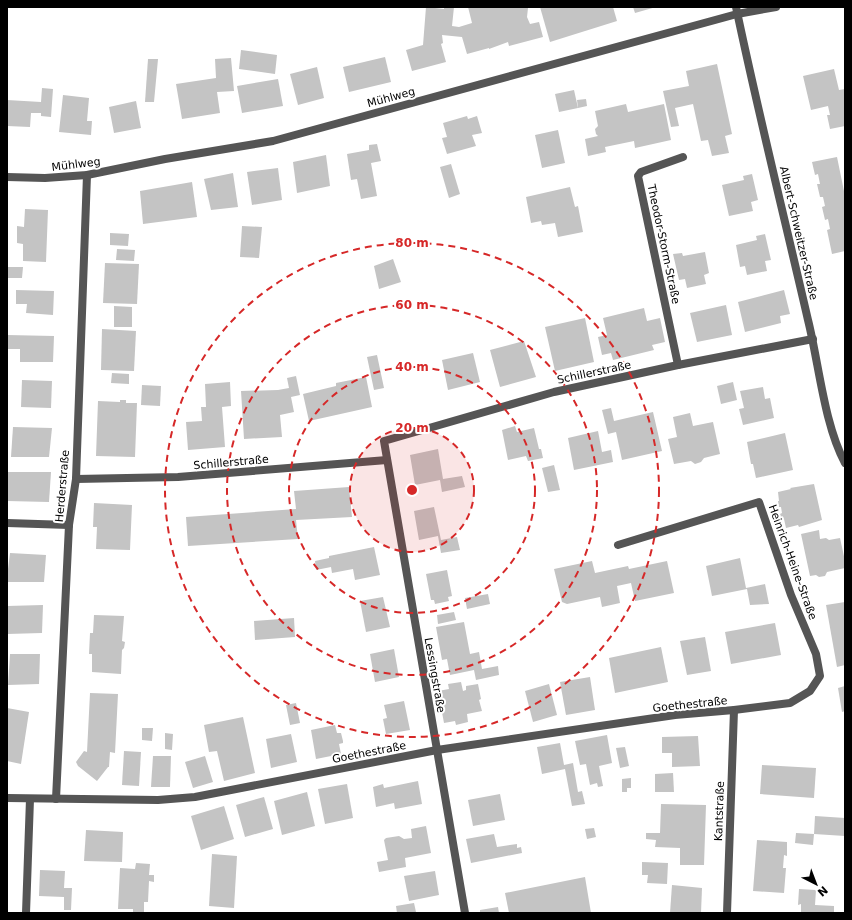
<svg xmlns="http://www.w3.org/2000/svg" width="852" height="920" font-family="'DejaVu Sans',sans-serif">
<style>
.building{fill:#c4c4c4}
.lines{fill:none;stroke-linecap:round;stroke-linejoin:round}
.minor{stroke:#555;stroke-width:8}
.ring{fill:none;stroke:#d62828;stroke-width:2;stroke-dasharray:7 5}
.labels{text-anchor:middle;stroke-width:4;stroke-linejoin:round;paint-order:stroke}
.street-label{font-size:11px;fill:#000;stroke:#fff}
.centre{fill:#d62828;stroke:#fff;stroke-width:2}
.ring-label{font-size:12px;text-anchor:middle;font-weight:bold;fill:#d62828;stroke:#fff;stroke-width:4;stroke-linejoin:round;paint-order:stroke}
</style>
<rect width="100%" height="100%" fill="#fff"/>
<g class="building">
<polygon points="426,7 444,9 444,7 454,7 452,26 459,27 472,23 468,7 528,8 527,17 530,24 539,22 543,37 509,46 508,42 489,49 489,48 467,54 462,37 442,35 443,43 441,44 446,62 412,71 406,50 423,45"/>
<polygon points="540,7 613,7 617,21 550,42"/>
<polygon points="633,7 656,7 635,13"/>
<polygon points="241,50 277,55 275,74 239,69"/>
<polygon points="385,57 391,82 349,92 343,67"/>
<polygon points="231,58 234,91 217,92 220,113 182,119 176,84 216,78 215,59"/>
<polygon points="148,59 158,59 154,102 145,102"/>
<polygon points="717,64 732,134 725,136 729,153 712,156 708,140 701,141 693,104 675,108 679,126 671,127 663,91 689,86 686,71"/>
<polygon points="317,67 324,98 298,105 290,74"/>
<polygon points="834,69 839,90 845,89 845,126 830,129 827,115 830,115 828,106 811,110 803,76"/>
<polygon points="278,79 283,106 242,113 237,86"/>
<polygon points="42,88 53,89 51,117 41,116 41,113 31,113 30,127 7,126 7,100 41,102"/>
<polygon points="574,90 578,108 559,112 555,94"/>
<polygon points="63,95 89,98 87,121 92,121 91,135 59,132"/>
<polygon points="586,99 587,106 578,108 577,100"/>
<polygon points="136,101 141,128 114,133 109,107"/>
<polygon points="626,104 628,112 664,104 671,140 635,148 634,141 605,147 606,152 588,156 585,139 598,136 596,134 595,129 598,126 595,111"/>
<polygon points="467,116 468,119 477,116 482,133 472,135 476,146 447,154 442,138 447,137 443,123"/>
<polygon points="558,130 565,163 542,168 535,135"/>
<polygon points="377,144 381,161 371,163 377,196 361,199 357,179 351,180 347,154 369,150 369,145"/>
<polygon points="326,155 330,186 297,193 293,162"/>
<polygon points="837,157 845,196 845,251 832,254 827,230 830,229 828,219 825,220 822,207 825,206 823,197 820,197 817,184 820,184 818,174 815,175 812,162"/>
<polygon points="451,164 460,194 449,198 440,167"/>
<polygon points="278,168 282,200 252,205 247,172"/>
<polygon points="233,173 238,207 211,210 204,179"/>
<polygon points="752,174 758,200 751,202 753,211 729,216 722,185 744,180 743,176"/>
<polygon points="192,182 197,217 143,224 140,191"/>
<polygon points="570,187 575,207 578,206 583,232 558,237 555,223 542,225 541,221 531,223 526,197"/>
<polygon points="25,209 48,210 46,262 23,261 23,244 17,243 17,226 24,227"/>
<polygon points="242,226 262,227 259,258 240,257"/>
<polygon points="110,233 129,234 128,246 110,245"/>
<polygon points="765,234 771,260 765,261 767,271 747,275 745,266 740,267 736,245 757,240 756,236"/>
<polygon points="117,249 135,250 134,261 116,260"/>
<polygon points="705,252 709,273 704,275 706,284 687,288 685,279 679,280 673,254 682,253 683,256"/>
<polygon points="393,259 401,282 379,289 374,266"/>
<polygon points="105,263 139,264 137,304 103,303"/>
<polygon points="7,267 23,267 22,278 7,278"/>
<polygon points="16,290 54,291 53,315 26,313 27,304 16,304"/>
<polygon points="784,290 790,314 780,316 781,323 745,332 738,302"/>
<polygon points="726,305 732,335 697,342 690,313"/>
<polygon points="114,306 132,307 132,327 114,327"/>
<polygon points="644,308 647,321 660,318 665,342 652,345 654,350 613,360 611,353 602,355 598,337 607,335 603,318"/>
<polygon points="585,318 594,362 555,371 545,327"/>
<polygon points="102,329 136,331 134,371 101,370"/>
<polygon points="7,335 54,336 53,362 20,362 20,349 7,349"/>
<polygon points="524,341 536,377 500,387 490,350"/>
<polygon points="473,353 480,382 448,390 442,360"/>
<polygon points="377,355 384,388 374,390 367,357"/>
<polygon points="112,373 129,374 129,384 111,383"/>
<polygon points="296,376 300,395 291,397 294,412 280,415 282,437 244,439 241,391 278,390 289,388 287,378"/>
<polygon points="366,377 372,407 309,421 303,394 336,386 336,383"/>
<polygon points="22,380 52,381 51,408 21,407"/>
<polygon points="230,382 231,406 222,407 225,447 188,450 186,422 202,421 201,407 206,407 205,384"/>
<polygon points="733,382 737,400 721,404 717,386"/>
<polygon points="142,385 161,386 160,406 141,405"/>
<polygon points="763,387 765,399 770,398 774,418 743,425 739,409 744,408 740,391"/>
<polygon points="120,400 126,400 126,403 137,403 135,457 96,456 98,401 120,402"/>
<polygon points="611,408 614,421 653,412 662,451 622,460 616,432 608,434 602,410"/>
<polygon points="690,413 693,426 713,422 720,454 704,458 701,462 695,464 691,461 674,464 668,439 677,437 673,417"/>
<polygon points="515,426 517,432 534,428 539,449 541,449 543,458 528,461 526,456 508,460 502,430"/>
<polygon points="13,427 52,428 49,457 11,457"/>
<polygon points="598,431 602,452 611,450 613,462 574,470 568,438"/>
<polygon points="785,433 793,470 756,478 753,464 751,464 747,442"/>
<polygon points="438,449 443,479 462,476 465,487 442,492 440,480 415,485 410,455"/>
<polygon points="554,465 560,490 548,492 542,468"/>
<polygon points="7,472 51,472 49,502 7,501"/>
<polygon points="814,484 822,520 799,527 798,525 786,528 784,519 782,520 780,514 782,513 781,507 779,507 778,501 779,501 778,492 791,489 790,488"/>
<polygon points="349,487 352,517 296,520 298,539 188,546 186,517 296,509 294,491"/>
<polygon points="94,503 132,505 130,550 96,549 97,527 93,527"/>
<polygon points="434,507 441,540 457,537 460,550 441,553 438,536 419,540 414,511"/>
<polygon points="819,530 820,539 826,538 829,540 840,538 845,561 845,568 827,572 825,576 819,577 816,575 810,576 801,534"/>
<polygon points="374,547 380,575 355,580 353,569 332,573 331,567 316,570 315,561 329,558 329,556"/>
<polygon points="10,553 46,555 44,582 7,582 7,569 8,569"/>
<polygon points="740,558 746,588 765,584 769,604 750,605 747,589 712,596 706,566"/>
<polygon points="592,561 595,573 628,566 629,569 667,561 674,593 635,601 631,583 617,586 620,603 602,607 600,597 567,604 562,602 554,569"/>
<polygon points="447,570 452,596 448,597 449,601 435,604 434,600 431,600 426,574"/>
<polygon points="488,594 490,604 467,609 465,598"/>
<polygon points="383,597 390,627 366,632 360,601"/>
<polygon points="845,602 845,665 837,667 826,605"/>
<polygon points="43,605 42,633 7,634 7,606"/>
<polygon points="454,612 456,620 438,624 437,615"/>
<polygon points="94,615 124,616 122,641 125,642 124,648 122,650 121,674 92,672 92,654 89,654 90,633 93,633"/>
<polygon points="294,618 295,637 255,640 254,621"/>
<polygon points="464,622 470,654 479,652 482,669 498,666 499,675 476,680 474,670 450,675 447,659 442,660 436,627"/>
<polygon points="775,623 781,655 731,664 725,632"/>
<polygon points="705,637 711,671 687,675 680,641"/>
<polygon points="661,647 668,682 615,693 609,658"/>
<polygon points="394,649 399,677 375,682 370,654"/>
<polygon points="10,654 40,654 39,684 8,685"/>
<polygon points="590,677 595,710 566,715 560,682"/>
<polygon points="461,682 463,691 466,690 466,686 478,684 481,699 479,700 482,711 467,714 468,722 456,725 455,721 444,723 438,691 449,689 448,684"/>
<polygon points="549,684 557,715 533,722 525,691"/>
<polygon points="845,686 845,711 842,712 838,688"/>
<polygon points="90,693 118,694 115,753 110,752 109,767 108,767 97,781 78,766 76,762 84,751 87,752"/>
<polygon points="404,701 410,730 386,734 383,719 387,718 384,705"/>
<polygon points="296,703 300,723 290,725 286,705"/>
<polygon points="7,708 29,712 21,764 7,761"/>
<polygon points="243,717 255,773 224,781 217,751 209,752 204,725"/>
<polygon points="335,725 337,733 341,733 343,741 343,743 339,744 341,754 316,759 311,730"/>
<polygon points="142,728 153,728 152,741 142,740"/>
<polygon points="165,733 173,734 172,750 165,749"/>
<polygon points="291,734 297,762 271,768 266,739"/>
<polygon points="607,735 612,763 599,766 603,786 598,787 597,783 590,785 586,764 580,765 575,741"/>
<polygon points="698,736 700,766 672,767 672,753 662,753 662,737"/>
<polygon points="560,743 564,765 573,763 578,792 582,791 585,804 572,806 565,769 542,774 537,747"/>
<polygon points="625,747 629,766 620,768 616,748"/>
<polygon points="124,751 141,752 139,786 122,785"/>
<polygon points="153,756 171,756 170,787 151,787"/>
<polygon points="205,756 213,782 193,788 185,762"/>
<polygon points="762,765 816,768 814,798 760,794"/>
<polygon points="673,773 674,792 655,792 655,774"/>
<polygon points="631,778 631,788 627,788 627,792 622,792 622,779"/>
<polygon points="418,781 422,804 395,809 394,803 376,807 373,787 383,784 384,788"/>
<polygon points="347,784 353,818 325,824 318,789"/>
<polygon points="307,792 315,826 282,835 274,801"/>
<polygon points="500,794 505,820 473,826 468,800"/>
<polygon points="264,797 273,829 245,837 236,805"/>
<polygon points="661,804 706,805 704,865 680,865 680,848 655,847 656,840 646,839 646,833 660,833"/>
<polygon points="224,806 234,839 201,850 191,816"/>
<polygon points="815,816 845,818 845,836 814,834 813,845 795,843 796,833 814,834"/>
<polygon points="426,826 431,853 405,858 406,867 379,872 377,862 388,860 384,840 386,838 399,836 404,839 412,838 411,829"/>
<polygon points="594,828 596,837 587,839 585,829"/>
<polygon points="86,830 123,832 122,862 84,861"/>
<polygon points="494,834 497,847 517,844 517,848 521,847 522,853 471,863 466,839"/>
<polygon points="757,840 787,842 787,856 784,855 783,868 786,868 784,893 753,891"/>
<polygon points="212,854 237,856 234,908 209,906"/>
<polygon points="642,862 668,863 667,884 647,883 648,875 642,875"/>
<polygon points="136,863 150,864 149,875 154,875 154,882 149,881 148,902 144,902 144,913 133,913 133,909 118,909 120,868 135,869"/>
<polygon points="40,870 65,871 64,888 72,888 71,910 64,910 64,897 39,896"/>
<polygon points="435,871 439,895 409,901 404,876"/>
<polygon points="585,877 591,913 509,913 505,893"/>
<polygon points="672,885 702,888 701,913 670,913"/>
<polygon points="799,889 816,890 815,905 834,906 834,913 801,913 801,904 798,905"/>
<polygon points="414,903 416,912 397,913 396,906"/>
<polygon points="498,907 499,913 480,913 480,910"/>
</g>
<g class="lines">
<g class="minor">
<path d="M736,7C758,112 784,216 808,320C819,364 824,424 845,463"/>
<polyline points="7,177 45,178 87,175 165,159 273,141 737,14 776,7"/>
<polyline points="678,365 638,176 641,172 683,157"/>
<polyline points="76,479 178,477 387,460"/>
<polyline points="7,523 69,525"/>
<polyline points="7,798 158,800 195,797 437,750 675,715 734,710 790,703 810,691 820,676 816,654 791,595 759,502 618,545"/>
<polyline points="56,799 69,525 76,479 87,175"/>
<polyline points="26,913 30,799"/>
<polyline points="465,913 384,441 554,392 678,365 813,339"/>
<polyline points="727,913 734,710"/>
</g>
</g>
<circle cx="412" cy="490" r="62" fill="#d62828" fill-opacity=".12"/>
<g class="ring">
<circle cx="412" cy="490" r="62"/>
<circle cx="412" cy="490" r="123"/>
<circle cx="412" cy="490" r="185"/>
<circle cx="412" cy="490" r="247"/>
</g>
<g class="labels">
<g class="street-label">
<text transform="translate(391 97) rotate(-15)" y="4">Mühlweg</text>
<text transform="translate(76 164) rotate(-7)" y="4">Mühlweg</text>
<text transform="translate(799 233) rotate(77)" y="4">Albert-Schweitzer-Straße</text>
<text transform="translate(664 244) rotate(78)" y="4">Theodor-Storm-Straße</text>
<text transform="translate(594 372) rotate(-12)" y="4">Schillerstraße</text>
<text transform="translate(231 462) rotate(-5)" y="4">Schillerstraße</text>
<text transform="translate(62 486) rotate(-85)" y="4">Herderstraße</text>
<text transform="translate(793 562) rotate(70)" y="4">Heinrich-Heine-Straße</text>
<text transform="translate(435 675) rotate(80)" y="4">Lessingstraße</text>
<text transform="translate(690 704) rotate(-6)" y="4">Goethestraße</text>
<text transform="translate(369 752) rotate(-11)" y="4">Goethestraße</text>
<text transform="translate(719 811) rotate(-88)" y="4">Kantstraße</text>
</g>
</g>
<circle cx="412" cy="490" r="6" class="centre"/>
<g class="ring-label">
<text x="412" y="247">80 m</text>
<text x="412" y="309">60 m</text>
<text x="412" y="371">40 m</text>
<text x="412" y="432">20 m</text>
</g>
<rect width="852" height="920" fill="none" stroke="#000000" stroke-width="16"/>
<g transform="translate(816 884) rotate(138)" stroke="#ffffff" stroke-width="3" paint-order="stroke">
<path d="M0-3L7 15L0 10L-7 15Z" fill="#000000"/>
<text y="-6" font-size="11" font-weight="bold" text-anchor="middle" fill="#000000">N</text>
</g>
</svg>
